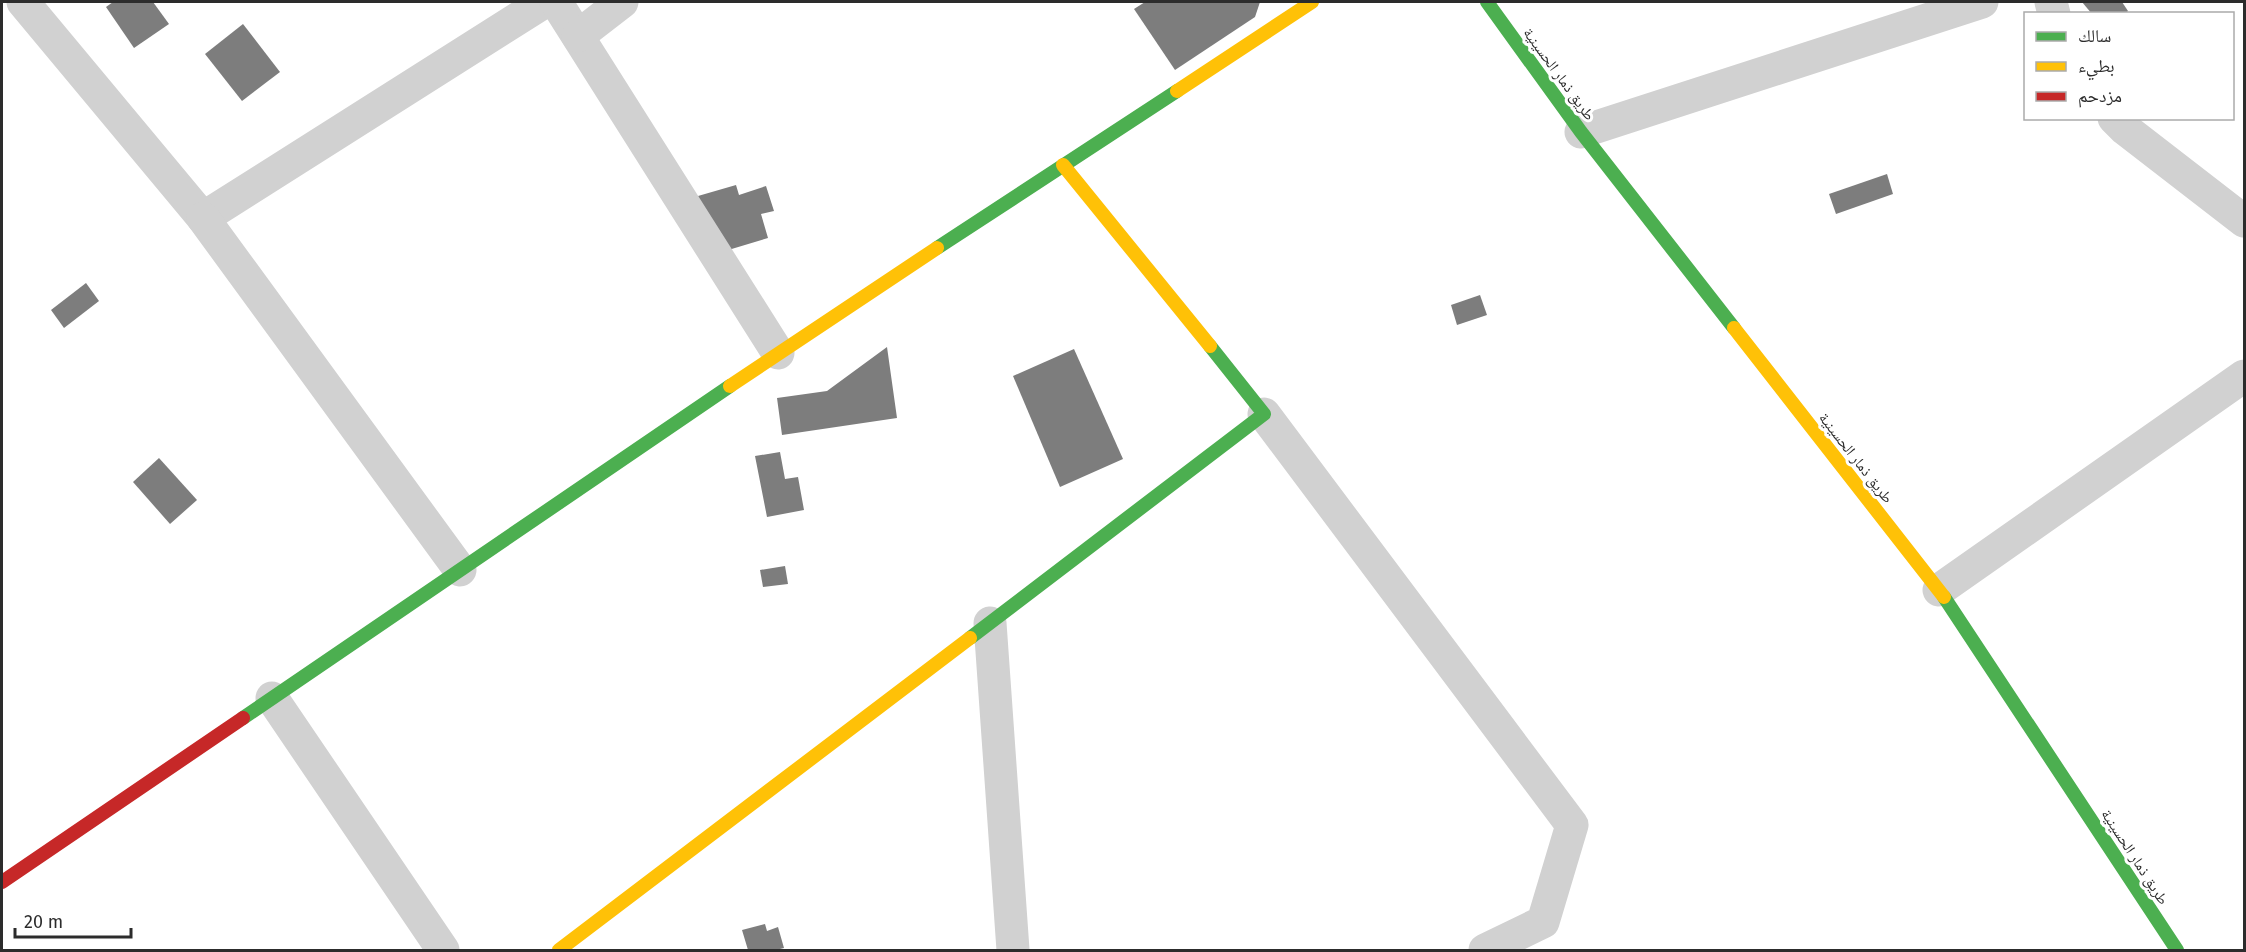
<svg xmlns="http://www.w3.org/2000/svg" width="2246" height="952" font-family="'Fira Sans','Noto Naskh Arabic',sans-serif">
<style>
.building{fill:#7d7d7d}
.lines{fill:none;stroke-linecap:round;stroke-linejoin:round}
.street{stroke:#d1d1d1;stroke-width:33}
.fast{stroke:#4caf50;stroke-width:14}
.slow{stroke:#ffc107;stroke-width:14}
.jam{stroke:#c62828;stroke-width:14}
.labels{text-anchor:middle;stroke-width:6;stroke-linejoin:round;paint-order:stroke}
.street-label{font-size:15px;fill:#2c2c2c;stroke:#fff}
</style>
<rect width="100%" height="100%" fill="#fff"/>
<g class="building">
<polygon points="113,2 153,2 169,24 134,48 106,7"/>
<polygon points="1145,2 1260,2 1255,17 1175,70 1134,9"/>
<polygon points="2082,2 2122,2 2128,11 2125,14 2092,14"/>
<polygon points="243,24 280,72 242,101 205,54"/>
<polygon points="1887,174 1893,194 1836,214 1829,194"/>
<polygon points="736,185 739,195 766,186 774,211 761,214 768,238 715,254 698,196"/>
<polygon points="86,283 99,301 64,328 51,310"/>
<polygon points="1480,295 1487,315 1457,325 1451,305"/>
<polygon points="887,347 897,418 782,435 777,398 827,391"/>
<polygon points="1074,349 1123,459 1060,487 1013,376"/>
<polygon points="780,452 785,479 798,477 804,510 767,517 755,456"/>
<polygon points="159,458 197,500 170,524 133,482"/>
<polygon points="785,566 788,584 763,587 760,570"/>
<polygon points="765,924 767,931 778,927 784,948 776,950 748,950 742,930"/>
</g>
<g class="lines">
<g class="street">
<polyline points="23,2 203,218 544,2"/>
<polyline points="556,2 778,353"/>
<polyline points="2051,2 2054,14"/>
<polyline points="578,36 622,2"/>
<polyline points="2114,118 2125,129 2244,221"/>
<polyline points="1581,132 1982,2"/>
<polyline points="203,218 460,570"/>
<polyline points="1264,414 1572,825 1543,922 1485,950"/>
<polyline points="1939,590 2244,376"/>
<polyline points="990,623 1013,950"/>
<polyline points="272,698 443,950"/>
</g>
<g class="fast">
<polyline points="1487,2 1581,132 1734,328"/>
<polyline points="937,248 1177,91"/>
<polyline points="1944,597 2177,950"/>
<polyline points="970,638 1264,414 1210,346"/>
<polyline points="243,718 730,386"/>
</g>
<g class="slow">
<polyline points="1177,91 1312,2"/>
<polyline points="1063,165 1210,346"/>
<polyline points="1734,328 1944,597"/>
<polyline points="730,386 937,248"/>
<polyline points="559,950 970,638"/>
</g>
<polyline class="jam" points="2,882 243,718"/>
</g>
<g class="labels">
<g class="street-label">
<text transform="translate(1559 74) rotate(54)" y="5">طريق ذمار الحسينية</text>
<text transform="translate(1856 458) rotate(52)" y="5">طريق ذمار الحسينية</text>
<text transform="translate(2135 857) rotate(57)" y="5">طريق ذمار الحسينية</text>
</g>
</g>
<rect width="2246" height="952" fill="none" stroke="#2c2c2c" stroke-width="6"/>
<rect x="2024" y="12" width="210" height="108" fill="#ffffff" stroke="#ababab" stroke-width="1.5"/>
<rect x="2036" y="32" width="30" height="9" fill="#4caf50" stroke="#ababab" stroke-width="1.5"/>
<text x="2078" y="42" font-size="18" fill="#2c2c2c">سالك</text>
<rect x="2036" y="62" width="30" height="9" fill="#ffc107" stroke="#ababab" stroke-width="1.5"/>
<text x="2078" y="72" font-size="18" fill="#2c2c2c">بطيء</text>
<rect x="2036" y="92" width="30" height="9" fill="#c62828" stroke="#ababab" stroke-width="1.5"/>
<text x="2078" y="102" font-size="18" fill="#2c2c2c">مزدحم</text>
<path d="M15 928v9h116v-9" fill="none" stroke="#2c2c2c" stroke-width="3"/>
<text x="24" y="928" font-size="18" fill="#2c2c2c" stroke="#ffffff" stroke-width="4.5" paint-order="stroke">20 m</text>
</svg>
